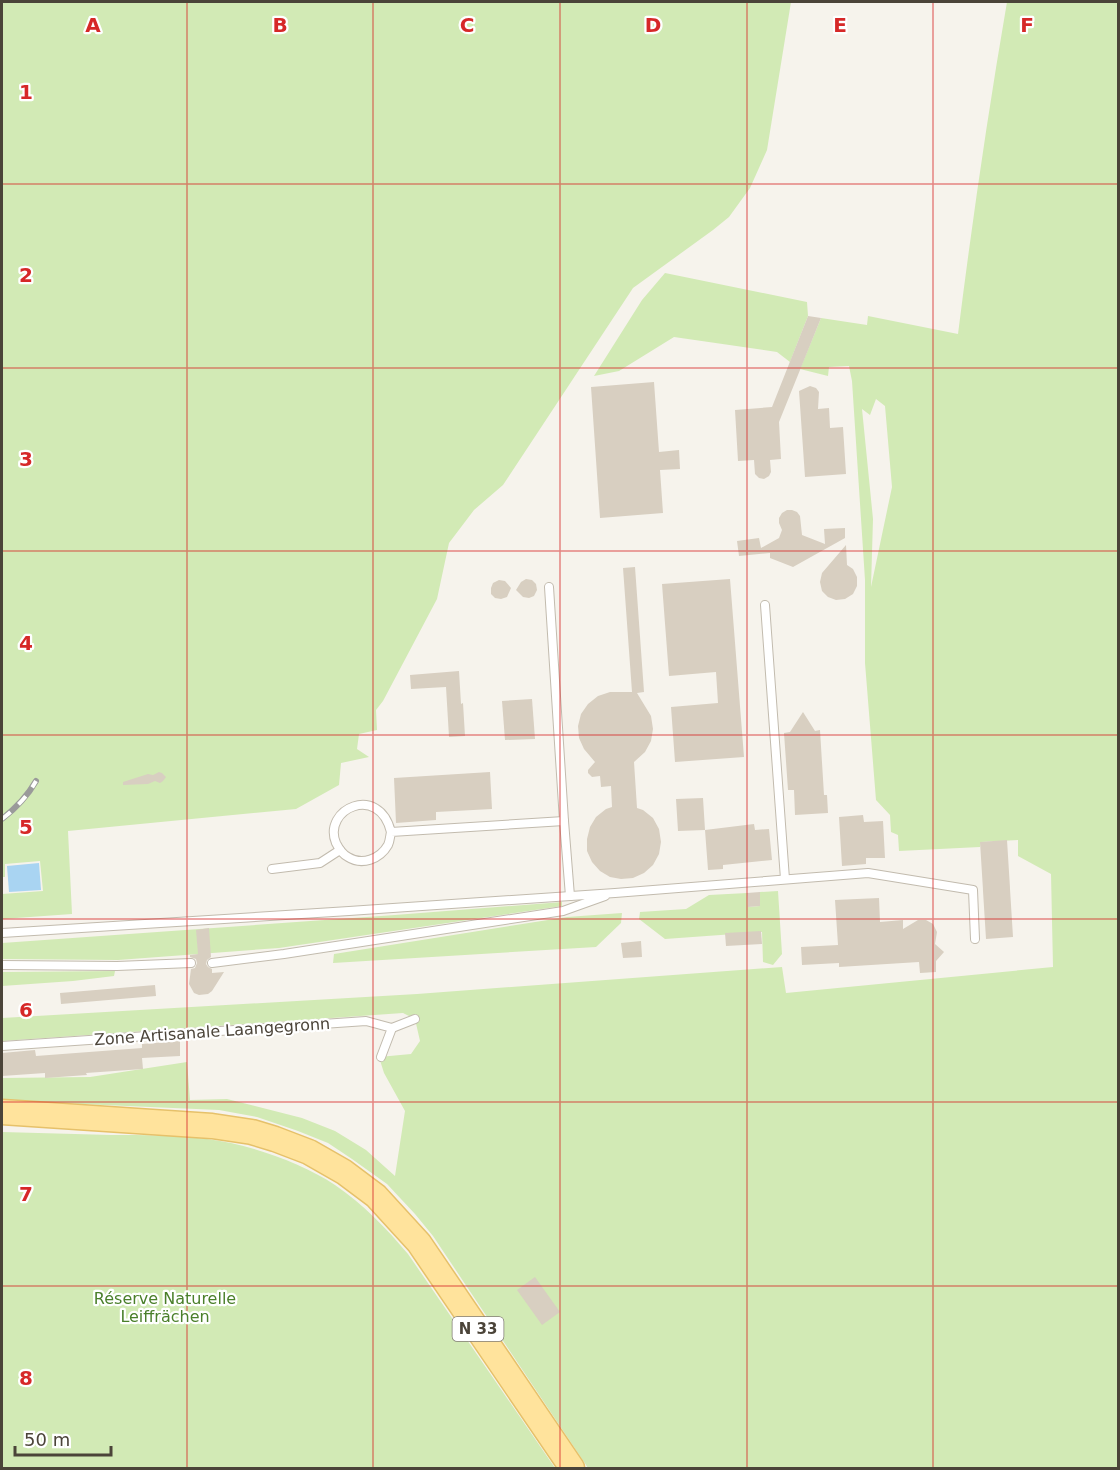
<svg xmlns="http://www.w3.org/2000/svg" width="1120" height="1470" font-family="'DejaVu Sans',sans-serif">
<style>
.green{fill:#d2eab5;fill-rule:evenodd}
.water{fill:#a9d4f2}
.building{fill:#d8cfc1}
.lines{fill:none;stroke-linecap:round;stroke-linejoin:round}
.service-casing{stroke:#c2bbae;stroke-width:10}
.primary-casing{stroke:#e6c16a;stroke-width:27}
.service{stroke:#fff;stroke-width:8}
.primary{stroke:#ffe39c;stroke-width:24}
.rail-casing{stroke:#9a9a9a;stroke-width:6}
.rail{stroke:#fff;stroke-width:4;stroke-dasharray:11;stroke-linecap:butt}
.grid{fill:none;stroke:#d62828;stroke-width:1.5;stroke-opacity:0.55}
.labels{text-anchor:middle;stroke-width:4.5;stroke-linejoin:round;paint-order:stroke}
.shield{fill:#fff;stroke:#817c74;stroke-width:1.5}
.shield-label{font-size:15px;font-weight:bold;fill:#4b4439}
.street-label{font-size:16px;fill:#4b4439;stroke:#fff}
.park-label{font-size:16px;fill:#4a7f2a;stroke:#fff}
.grid-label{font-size:20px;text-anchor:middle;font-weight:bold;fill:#d62828;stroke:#fff;stroke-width:4.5;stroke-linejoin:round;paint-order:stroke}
</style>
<rect width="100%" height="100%" fill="#f6f3ec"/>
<g class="green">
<polygon points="2,2 791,2 767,150 750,188 729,217 713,230 633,288 503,485 474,510 449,543 437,599 383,701 376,710 377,730 359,734 357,749 369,757 341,763 339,785 296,809 68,831 72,914 2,919 2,894 43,891 40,861 5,864 5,877 2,877"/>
<path d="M1007,2H1118V1468H588L433,1236L415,1214L387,1184L352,1159L328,1143L298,1131L257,1117L219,1110L58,1103H2V1078L90,1077L187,1062L190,1100L227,1099L302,1118L335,1131L366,1150L395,1176L405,1111L384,1073L379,1057L411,1054L420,1041L415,1019L403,1013L2,1041V1018L417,994L782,967L786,993L1053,967L1051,874L1018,856V840L981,842L980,847L899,851L898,835L891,832L890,815L876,800L865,663V580L852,381L849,366L829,367L828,376L800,369L821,318L867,325L868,316L958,334C972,223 988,112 1007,2ZM876,399L885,406L892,487L871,587L873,519L862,409L870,415Z"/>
<polygon points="665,273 807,302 808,316 790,362 777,352 674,337 619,371 594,376 642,300"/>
<polygon points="778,891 782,954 773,965 763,962 762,932 665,939 639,919 640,912 686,909 709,895 747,893 748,907 760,906 760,892"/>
<polygon points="562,902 562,906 279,948 118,960 2,959 2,943 395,915"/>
<polygon points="622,913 621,923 596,947 333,963 334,954 567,917"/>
<polygon points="115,971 114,976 73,981 2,986 2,972"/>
<path d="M2,1132C38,1133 75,1134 111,1135C143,1135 176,1135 207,1139C248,1144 301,1162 335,1185C363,1204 387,1229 408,1254L555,1468H2Z"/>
</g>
<polygon class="water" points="39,863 41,890 9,892 7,866"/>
<g class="building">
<polygon points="808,316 821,318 779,422 781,459 770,460 771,472 769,476 764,479 759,478 755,474 754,460 738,461 735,410 772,407"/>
<polygon points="654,382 659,452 679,450 680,469 660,470 663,513 600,518 591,387"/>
<polygon points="810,386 816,388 819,392 818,409 829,408 830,428 843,427 846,474 805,477 799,391"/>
<polygon points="787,510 792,510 797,512 800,516 802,535 825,544 824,529 845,528 845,538 793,567 770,558 770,553 739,556 737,541 759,538 761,548 779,538 782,530 779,523 779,518 782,513"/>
<polygon points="846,545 847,565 853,569 857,577 857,586 853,594 845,599 836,600 828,597 822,591 820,582 822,573"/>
<polygon points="635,567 644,692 637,693 651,716 653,729 651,741 645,752 634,762 637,808 643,810 653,818 659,829 661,842 659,854 653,865 644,873 633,878 621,879 610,877 600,871 592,862 587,851 587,839 590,827 596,817 606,809 612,807 611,786 601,787 600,776 592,777 588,773 588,770 595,762 584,749 579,738 578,726 581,714 588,704 598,696 610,692 632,692 623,568"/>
<polygon points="526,579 532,580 536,584 537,590 534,596 529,598 523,597 516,590 521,582"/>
<polygon points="730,579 744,757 675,762 671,707 718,703 716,672 669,676 662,584"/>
<polygon points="499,580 505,581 511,588 507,597 501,599 495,598 491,594 491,588 493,583"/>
<polygon points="459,671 461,704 463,703 465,736 449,737 446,687 411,689 410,675"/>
<polygon points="532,699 535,739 505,740 502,701"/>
<polygon points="803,712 815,731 820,730 824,795 827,795 828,813 795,815 794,790 788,790 784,733 790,732"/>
<polygon points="159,772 162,773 166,777 163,781 160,783 155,781 148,784 123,785 123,782 148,774 153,775"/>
<polygon points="490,772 492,809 436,812 436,820 396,823 394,778"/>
<polygon points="703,798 705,830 678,831 676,799"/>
<polygon points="863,815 864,822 883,821 885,858 866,858 866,864 842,866 839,817"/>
<polygon points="754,824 755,830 769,829 772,860 723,865 723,869 708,870 705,830"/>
<polygon points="1007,840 1013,937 986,939 980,842"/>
<polygon points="760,892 760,906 748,907 747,893"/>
<polygon points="879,898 880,922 903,920 903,929 918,920 926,920 933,924 937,932 935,944 944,952 936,961 936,972 920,973 919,962 839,967 839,963 802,965 801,947 838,945 835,900"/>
<polygon points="209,928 211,957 207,960 206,964 208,967 212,969 212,973 224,972 212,991 208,994 199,995 194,993 189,984 191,969 195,968 197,963 196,959 190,957 190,955 198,954 196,930"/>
<polygon points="761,931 762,944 726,946 725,933"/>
<polygon points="641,941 642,957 623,958 621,943"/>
<polygon points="155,985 156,996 61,1004 60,993"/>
<polygon points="180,1041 180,1056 142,1058 143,1069 86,1073 87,1075 45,1078 45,1073 2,1076 2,1053 35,1050 36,1056 142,1048 142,1044"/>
<polygon points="535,1277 560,1312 542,1325 517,1290"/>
</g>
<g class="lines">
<g class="service-casing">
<g id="service">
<polyline points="549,587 564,821 570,896"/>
<polyline points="765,605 785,879"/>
<path d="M391,832C379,783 322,809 336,843C339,849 342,854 348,857C362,866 380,859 388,845C390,841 390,836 391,832L564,821"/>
<polyline points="272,869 320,863 340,850"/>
<polyline points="2,933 349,911 615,893 868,873 973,890 975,939"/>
<polyline points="212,963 284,954 563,911 605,896"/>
<polyline points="2,965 117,966 191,963"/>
<polyline points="392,1028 415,1019"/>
<polyline points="2,1046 366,1021 392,1028 381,1057"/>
</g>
</g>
<g class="primary-casing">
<polyline id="primary" points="2,1112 212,1126 252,1132 275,1139 309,1152 344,1172 376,1196 419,1243 572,1468"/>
</g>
<use href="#service" class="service"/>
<use href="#primary" class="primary"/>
<g class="rail-casing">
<path id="rail" d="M2,819C16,808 27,797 36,781"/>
</g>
<use href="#rail" class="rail"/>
</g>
<path class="grid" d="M187,2V1468M373,2V1468M560,2V1468M747,2V1468M933,2V1468M2,184H1118M2,368H1118M2,551H1118M2,735H1118M2,919H1118M2,1102H1118M2,1286H1118"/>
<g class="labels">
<rect class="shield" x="452.5" y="1317" width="51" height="24" rx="4.5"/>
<g class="shield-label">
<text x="478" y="1334">N 33</text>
</g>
<g class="street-label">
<text transform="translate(212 1031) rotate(-4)" y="6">Zone Artisanale Laangegronn</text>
</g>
<g class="park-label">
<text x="165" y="1304">Réserve Naturelle<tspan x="165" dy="18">Leiffrächen</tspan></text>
</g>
</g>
<g class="grid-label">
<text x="93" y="32">A</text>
<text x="280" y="32">B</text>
<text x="467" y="32">C</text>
<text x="653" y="32">D</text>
<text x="840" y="32">E</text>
<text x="1027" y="32">F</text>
<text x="26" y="99">1</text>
<text x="26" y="282">2</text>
<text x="26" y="466">3</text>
<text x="26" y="650">4</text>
<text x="26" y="834">5</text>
<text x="26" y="1017">6</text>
<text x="26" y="1201">7</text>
<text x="26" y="1385">8</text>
</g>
<rect width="1120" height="1470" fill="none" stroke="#4b4439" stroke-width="6"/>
<path d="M15 1446v9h96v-9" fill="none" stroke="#4b4439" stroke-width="3"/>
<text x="24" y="1446" font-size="18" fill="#4b4439" stroke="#ffffff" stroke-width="4.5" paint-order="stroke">50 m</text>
</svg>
